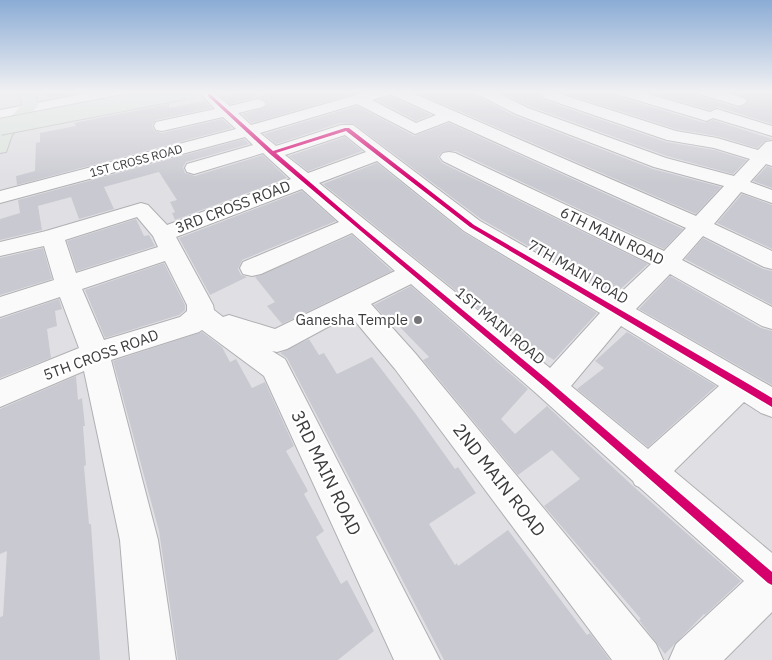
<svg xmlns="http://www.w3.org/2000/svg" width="772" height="660" font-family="'IBM Plex Sans',sans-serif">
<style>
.building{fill:#c9c9d1}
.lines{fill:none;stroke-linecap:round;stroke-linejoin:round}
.minor-casing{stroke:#b0b0b3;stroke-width:2}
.major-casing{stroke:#bebec1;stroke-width:2}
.minor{fill:#fafafb;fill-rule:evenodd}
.major{fill:#dbe4dd;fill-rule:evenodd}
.major-bridge-casing{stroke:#bebec1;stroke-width:18;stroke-linecap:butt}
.major-bridge{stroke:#dbe4dd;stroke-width:16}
.cycleway-casing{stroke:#fff;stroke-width:3}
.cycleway{fill:#d6006c;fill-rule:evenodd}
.poi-dot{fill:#757579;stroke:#fff;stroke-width:2}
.labels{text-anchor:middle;stroke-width:4.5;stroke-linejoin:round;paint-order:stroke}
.far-street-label{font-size:12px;fill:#3c3c3f;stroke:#fff}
.street-label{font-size:15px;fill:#3c3c3f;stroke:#fff}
.poi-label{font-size:15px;fill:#3c3c3f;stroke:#fff;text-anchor:end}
.near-street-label{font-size:18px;fill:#3c3c3f;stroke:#fff}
</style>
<rect width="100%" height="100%" fill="#e0e0e4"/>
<g class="building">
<polygon points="42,91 88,91 50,98"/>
<polygon points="248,91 252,91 257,96 274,91 363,91 252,123 242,114 264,108 268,104 264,100 258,97 230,104 222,97"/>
<polygon points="413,91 473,91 476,96 515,116 653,169 721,187 696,214"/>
<polygon points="498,91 542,91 540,96 543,100 666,142 714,150 747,160 733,174 667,156 529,106"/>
<polygon points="557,91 612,91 615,96 705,123 713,120 772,139 765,141 757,148 717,136 676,129"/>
<polygon points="644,91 695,91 698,96 738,108 745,105 748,100 745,96 728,91 772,91 772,124 718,107 710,110"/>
<polygon points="390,96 431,115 416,121 377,100"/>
<polygon points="205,101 211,108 156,120 152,125 154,131 162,133 222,119 232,128 17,185 16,176 35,171 36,143 40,142 40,133 76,126 74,123 169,104 169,108"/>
<polygon points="357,106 414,136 449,123 683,229 664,249 456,151 442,152 438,157 442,163 648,264 614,295 481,219 354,124 340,123 276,144 264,134"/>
<polygon points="345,137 362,151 308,171 289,156"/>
<polygon points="244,139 249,144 186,162 183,167 185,173 195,176 263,155 287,178 175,220 172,213 175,212 170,202 177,200 159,172 104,187 114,209 79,219 71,197 38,206 42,230 0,240 0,219 20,213 18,200"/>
<polygon points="377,163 463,232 597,313 554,360 500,326 323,184"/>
<polygon points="767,166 772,168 772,188 753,181"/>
<polygon points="302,191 336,221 242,260 238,269 241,275 247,277 210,295 179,238"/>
<polygon points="742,194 772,205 772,249 717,223"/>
<polygon points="136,219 144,236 149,235 155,246 77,271 67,241"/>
<polygon points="352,235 392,271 282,324 267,306 275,302 255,277"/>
<polygon points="703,238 763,269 772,271 772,305 685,259"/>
<polygon points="43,248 52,279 0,295 0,258"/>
<polygon points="164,263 185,305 185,310 179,315 105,338 85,290"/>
<polygon points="670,276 761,328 772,331 772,385 639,309"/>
<polygon points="411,286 528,389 501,419 515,434 547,406 634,487 741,581 705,615 704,614 665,654 639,620 641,619 544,506 580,479 552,450 518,475 423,360 429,357 396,323 392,325 374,305"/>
<polygon points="59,299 62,309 55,311 57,326 47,329 51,358 0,378 0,319"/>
<polygon points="202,332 222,347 230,362 236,359 252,388 265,382 294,446 286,451 308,491 304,494 324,531 316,537 341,584 347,580 374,631 338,660 178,660 159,531 113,361"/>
<polygon points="627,332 716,386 648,447 577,389 604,368 595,361"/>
<polygon points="309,339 319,355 324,353 337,374 372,357 415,413 455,469 458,467 476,493 429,524 455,565 457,563 458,566 508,530 587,635 590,633 610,660 444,660 287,358 280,353"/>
<polygon points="76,376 78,400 82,398 85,426 83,426 86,465 84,466 89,524 91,524 100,660 0,660 0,617 3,616 7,551 0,554 0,409"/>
</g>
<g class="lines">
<g class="minor-casing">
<g id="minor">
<polygon points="98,91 128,91 126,94 121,95 0,120 0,110"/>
<path d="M211,91L230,106L258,99L263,101L266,104L263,107L238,113L251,125L370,91H408L696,216L724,186L654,167L516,114L477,94L475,91H494L528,108L666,158L734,176L750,159L714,148L667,140L544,98L542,95L544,92H554L676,131L717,138L758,150L766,142L772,141V166L766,164L750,182L772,190V203L741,192L714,224L772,251V269L764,267L703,236L682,260L772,307V329L762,326L670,274L636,309L772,387V417L761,413L744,402L674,471L772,553V612L724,660H669L676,644L744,581L639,487L635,485L633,481L537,394L411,284L371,304L415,353L656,644L663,660H612L395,369L350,315L287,349L277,352L272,351L285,359L440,660H394L264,376L202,330L199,332L111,360L158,540L176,660H130L120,540L84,371L0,407V380L79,348L60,297L0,317V297L54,280L44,246L0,256V242L46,231L141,203L148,205L167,225L291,179L263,153L194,174L187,172L185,168L187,164L253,145L245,137L0,203V191L236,129L223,117L162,131L156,130L154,126L156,122L215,109L202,95L204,92ZM390,94L436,115L416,123L372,100ZM357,104L415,134L449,121L686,228L664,251L455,153L449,152L443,153L440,157L443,161L651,264L615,298L480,221L353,125H341L276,146L260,133ZM345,135L366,152L308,173L285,155ZM377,161L464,231L600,313L550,368L319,183ZM302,189L339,222L243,262L240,268L243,274L252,276L261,274L352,233L395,271L275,329L229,315L223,317L214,310L213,305L176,237ZM137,217L153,236L158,247L76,273L65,240ZM165,261L187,305V311L180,317L104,340L82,289ZM621,326L719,386L648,449L571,386Z"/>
<polygon points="614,91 637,91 710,112 717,109 723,111 772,126 772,136 713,118 706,121 700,119 616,94"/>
<polygon points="697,91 721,91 744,98 747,101 744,104 739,106 699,94"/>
</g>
</g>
<g class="major-casing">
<polygon id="major" points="20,91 34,91 38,106 12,135 6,152 0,153 0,128 22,105"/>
</g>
<use href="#minor" class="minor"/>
<use href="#major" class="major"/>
<g class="major-bridge-casing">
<polyline id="major-bridge" points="0,127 185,91"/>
</g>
<use href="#major-bridge" class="major-bridge"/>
<g class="cycleway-casing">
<polygon id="cycleway" points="208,94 210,94 273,151 345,128 349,128 474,225 745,382 772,398 772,407 470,227 346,131 276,153 362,227 550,382 772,572 772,585 768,583 736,555 545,387 270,154 208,96"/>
</g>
<use href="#cycleway" class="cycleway"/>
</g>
<linearGradient id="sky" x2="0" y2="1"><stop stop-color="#8bacd5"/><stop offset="0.5" stop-color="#f1f1f3"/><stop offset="1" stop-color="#f1f1f3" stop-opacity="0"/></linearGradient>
<rect width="772" height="183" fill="url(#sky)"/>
<circle class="poi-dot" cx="418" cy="320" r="5"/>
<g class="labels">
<g class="far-street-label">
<text transform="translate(136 161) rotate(-15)" y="4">1ST CROSS ROAD</text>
</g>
<g class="street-label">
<text transform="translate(233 207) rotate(-21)" y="5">3RD CROSS ROAD</text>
<text transform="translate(612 236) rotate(26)" y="5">6TH MAIN ROAD</text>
<text transform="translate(578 272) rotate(30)" y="5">7TH MAIN ROAD</text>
<text transform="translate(500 326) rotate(40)" y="5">1ST MAIN ROAD</text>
<text transform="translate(101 355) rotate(-20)" y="5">5TH CROSS ROAD</text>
</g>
<g class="poi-label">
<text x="408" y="325">Ganesha Temple</text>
</g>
<g class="near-street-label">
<text transform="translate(326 473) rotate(64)" y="6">3RD MAIN ROAD</text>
<text transform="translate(499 480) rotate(52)" y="6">2ND MAIN ROAD</text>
</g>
</g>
</svg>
